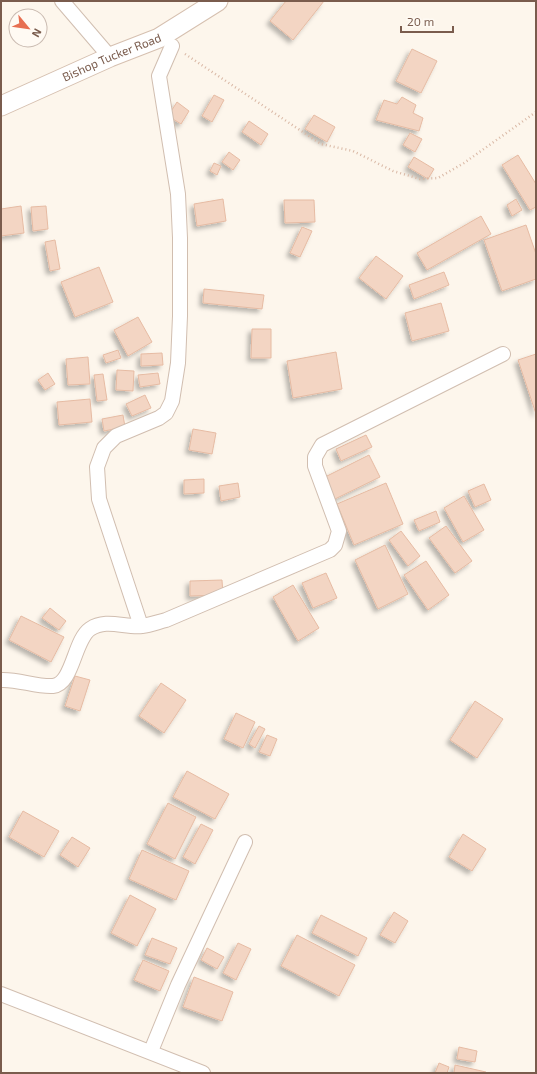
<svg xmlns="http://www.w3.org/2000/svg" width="537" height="1074" font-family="'Exo 2',sans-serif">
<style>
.building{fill:#f3d5c3;stroke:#e6bba3;filter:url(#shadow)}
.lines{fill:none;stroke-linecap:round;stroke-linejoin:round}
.minor-casing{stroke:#d1beb0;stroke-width:16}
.secondary-casing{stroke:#d6c0b0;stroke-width:21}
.path{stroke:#d9b8a5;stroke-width:2.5;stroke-dasharray:1 3;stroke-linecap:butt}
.minor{stroke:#fff;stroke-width:14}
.secondary{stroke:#fff;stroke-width:19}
.labels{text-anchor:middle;stroke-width:3.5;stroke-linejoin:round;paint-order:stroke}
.street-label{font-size:12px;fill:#7a5c4d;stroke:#fffaf3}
</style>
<defs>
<filter id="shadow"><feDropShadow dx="-3.5" dy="3.5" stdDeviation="2" flood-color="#0004"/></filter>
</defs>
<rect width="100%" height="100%" fill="#fdf6ec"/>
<g class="building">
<polygon points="286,1 324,1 293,40 270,21"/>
<polygon points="412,49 437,61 421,93 396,81"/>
<polygon points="214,95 224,100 212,122 202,116"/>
<polygon points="402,97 416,105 413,113 423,118 419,131 376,120 384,100 397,104"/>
<polygon points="177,102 189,111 181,124 168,116"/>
<polygon points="314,115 335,127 327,142 305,129"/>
<polygon points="249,121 268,134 261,145 242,132"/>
<polygon points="410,133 422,139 415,152 403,145"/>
<polygon points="229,152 240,160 233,170 222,162"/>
<polygon points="518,155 536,184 536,207 530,210 502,165"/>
<polygon points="414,157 434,169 428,179 408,167"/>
<polygon points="214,163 221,166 217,175 210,171"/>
<polygon points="223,199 226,221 197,226 194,204"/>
<polygon points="516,199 522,210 512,216 507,205"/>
<polygon points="284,200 314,200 315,222 285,223"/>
<polygon points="21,206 24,233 1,236 1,209"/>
<polygon points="46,206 48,229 33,231 31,207"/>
<polygon points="481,216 491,234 427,270 417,253"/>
<polygon points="526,225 536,254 536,279 502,291 484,240"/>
<polygon points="302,227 312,231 300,257 290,253"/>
<polygon points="55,240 60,269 50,271 45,242"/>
<polygon points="376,256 403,276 386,299 359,278"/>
<polygon points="99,267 113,302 75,317 61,282"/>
<polygon points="444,272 449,285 414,299 409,285"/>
<polygon points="204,289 264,295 262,309 203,303"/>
<polygon points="441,303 449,331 412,341 405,313"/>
<polygon points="138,317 152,342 128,356 114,330"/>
<polygon points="252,329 271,329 271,358 251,358"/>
<polygon points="118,350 121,358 106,363 103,355"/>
<polygon points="336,352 342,389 293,398 287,361"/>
<polygon points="162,353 163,365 141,366 141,354"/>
<polygon points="536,354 536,414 518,360"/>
<polygon points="88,357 90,384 68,385 66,359"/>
<polygon points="117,370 134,371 133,391 116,390"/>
<polygon points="48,373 55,384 45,390 38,380"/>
<polygon points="158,373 160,384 140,387 138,375"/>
<polygon points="103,374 107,400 97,401 94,375"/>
<polygon points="145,395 151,408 132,416 126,404"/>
<polygon points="90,399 92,422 59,425 57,402"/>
<polygon points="123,415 125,427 104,431 102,419"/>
<polygon points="193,429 216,433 212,454 189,450"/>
<polygon points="366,435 372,447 341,461 336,449"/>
<polygon points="369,455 380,477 335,499 325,477"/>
<polygon points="204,479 204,493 184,494 184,480"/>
<polygon points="238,483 240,497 221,501 219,486"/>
<polygon points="386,483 403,524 354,545 337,504"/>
<polygon points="484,484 491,500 475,507 468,491"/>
<polygon points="464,496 484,530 463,542 444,508"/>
<polygon points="436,511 440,522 419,531 414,520"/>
<polygon points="446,526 472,561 455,573 429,538"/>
<polygon points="401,531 420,556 408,566 389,540"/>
<polygon points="385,545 408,594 378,609 355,560"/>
<polygon points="426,561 449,595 428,610 404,575"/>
<polygon points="326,573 337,598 313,608 302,583"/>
<polygon points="222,580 223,595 190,596 190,581"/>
<polygon points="293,585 319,628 298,641 273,597"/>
<polygon points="50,608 66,621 59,630 42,618"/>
<polygon points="21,616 64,637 51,662 9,640"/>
<polygon points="75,676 90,680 80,711 65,706"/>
<polygon points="161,683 186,700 164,733 139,716"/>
<polygon points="475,701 503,719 477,758 450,740"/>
<polygon points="236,713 255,722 243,748 224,739"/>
<polygon points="259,726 265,729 255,748 249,744"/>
<polygon points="267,735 277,739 270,756 259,752"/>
<polygon points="187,771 229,794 215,819 173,797"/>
<polygon points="168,803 196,817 175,859 147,844"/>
<polygon points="23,811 59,831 44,857 9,837"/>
<polygon points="201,824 213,830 195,864 183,857"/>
<polygon points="463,834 486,849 472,871 449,857"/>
<polygon points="72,837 90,848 78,867 60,855"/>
<polygon points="142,850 189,871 176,900 129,879"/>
<polygon points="130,895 156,909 137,946 111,933"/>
<polygon points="394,912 408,921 395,943 380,935"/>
<polygon points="321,915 367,938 358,956 312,933"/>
<polygon points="297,935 355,965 339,996 281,966"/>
<polygon points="152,938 177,948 170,964 145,955"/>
<polygon points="238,943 251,949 236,980 223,973"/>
<polygon points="207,948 224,957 217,969 201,960"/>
<polygon points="143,960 169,971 160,991 134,980"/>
<polygon points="194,977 233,992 222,1021 183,1007"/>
<polygon points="459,1047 477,1051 475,1062 457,1059"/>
<polygon points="439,1063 449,1067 447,1073 435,1073"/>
<polygon points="455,1065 486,1072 486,1073 454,1073"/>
</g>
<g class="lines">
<g class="minor-casing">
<g id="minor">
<polyline points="62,1 110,57"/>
<polyline points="141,626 99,499 97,467 104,448 116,436 159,418 166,413 172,401 178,363 180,316 180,238 178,194 159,76 172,46"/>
<path d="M1,680C18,679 36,687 53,686C73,684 74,640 90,629C106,618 125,628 142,626C150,625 158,622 166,620L330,550L335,545L339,531L315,466V457L322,445L503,354"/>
<polyline points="1,994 203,1073"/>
<polyline points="151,1051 178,985 245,842"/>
</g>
</g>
<g class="secondary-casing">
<g id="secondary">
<path id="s1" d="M1,106L110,57L159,38L218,1"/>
</g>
</g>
<polyline class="path" points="185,54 321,144 353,151 393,171 420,179 438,178 464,163 536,112"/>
<use href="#minor" class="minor"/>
<use href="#secondary" class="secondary"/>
</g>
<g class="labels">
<g class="street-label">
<text dy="4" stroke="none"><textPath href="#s1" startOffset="121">Bishop Tucker Road</textPath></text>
</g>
</g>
<rect width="537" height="1074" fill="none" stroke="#7a5c4d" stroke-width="4"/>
<g transform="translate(28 28) rotate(119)"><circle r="19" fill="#fffaf3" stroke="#cabbb1"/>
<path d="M0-3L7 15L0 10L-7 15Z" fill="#e76f51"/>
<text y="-6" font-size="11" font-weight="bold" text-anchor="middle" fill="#7a5c4d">N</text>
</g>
<path d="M401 26v6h52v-6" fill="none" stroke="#7a5c4d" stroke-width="2"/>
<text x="407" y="26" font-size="12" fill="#7a5c4d" stroke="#fffaf3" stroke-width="3" paint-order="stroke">20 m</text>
</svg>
